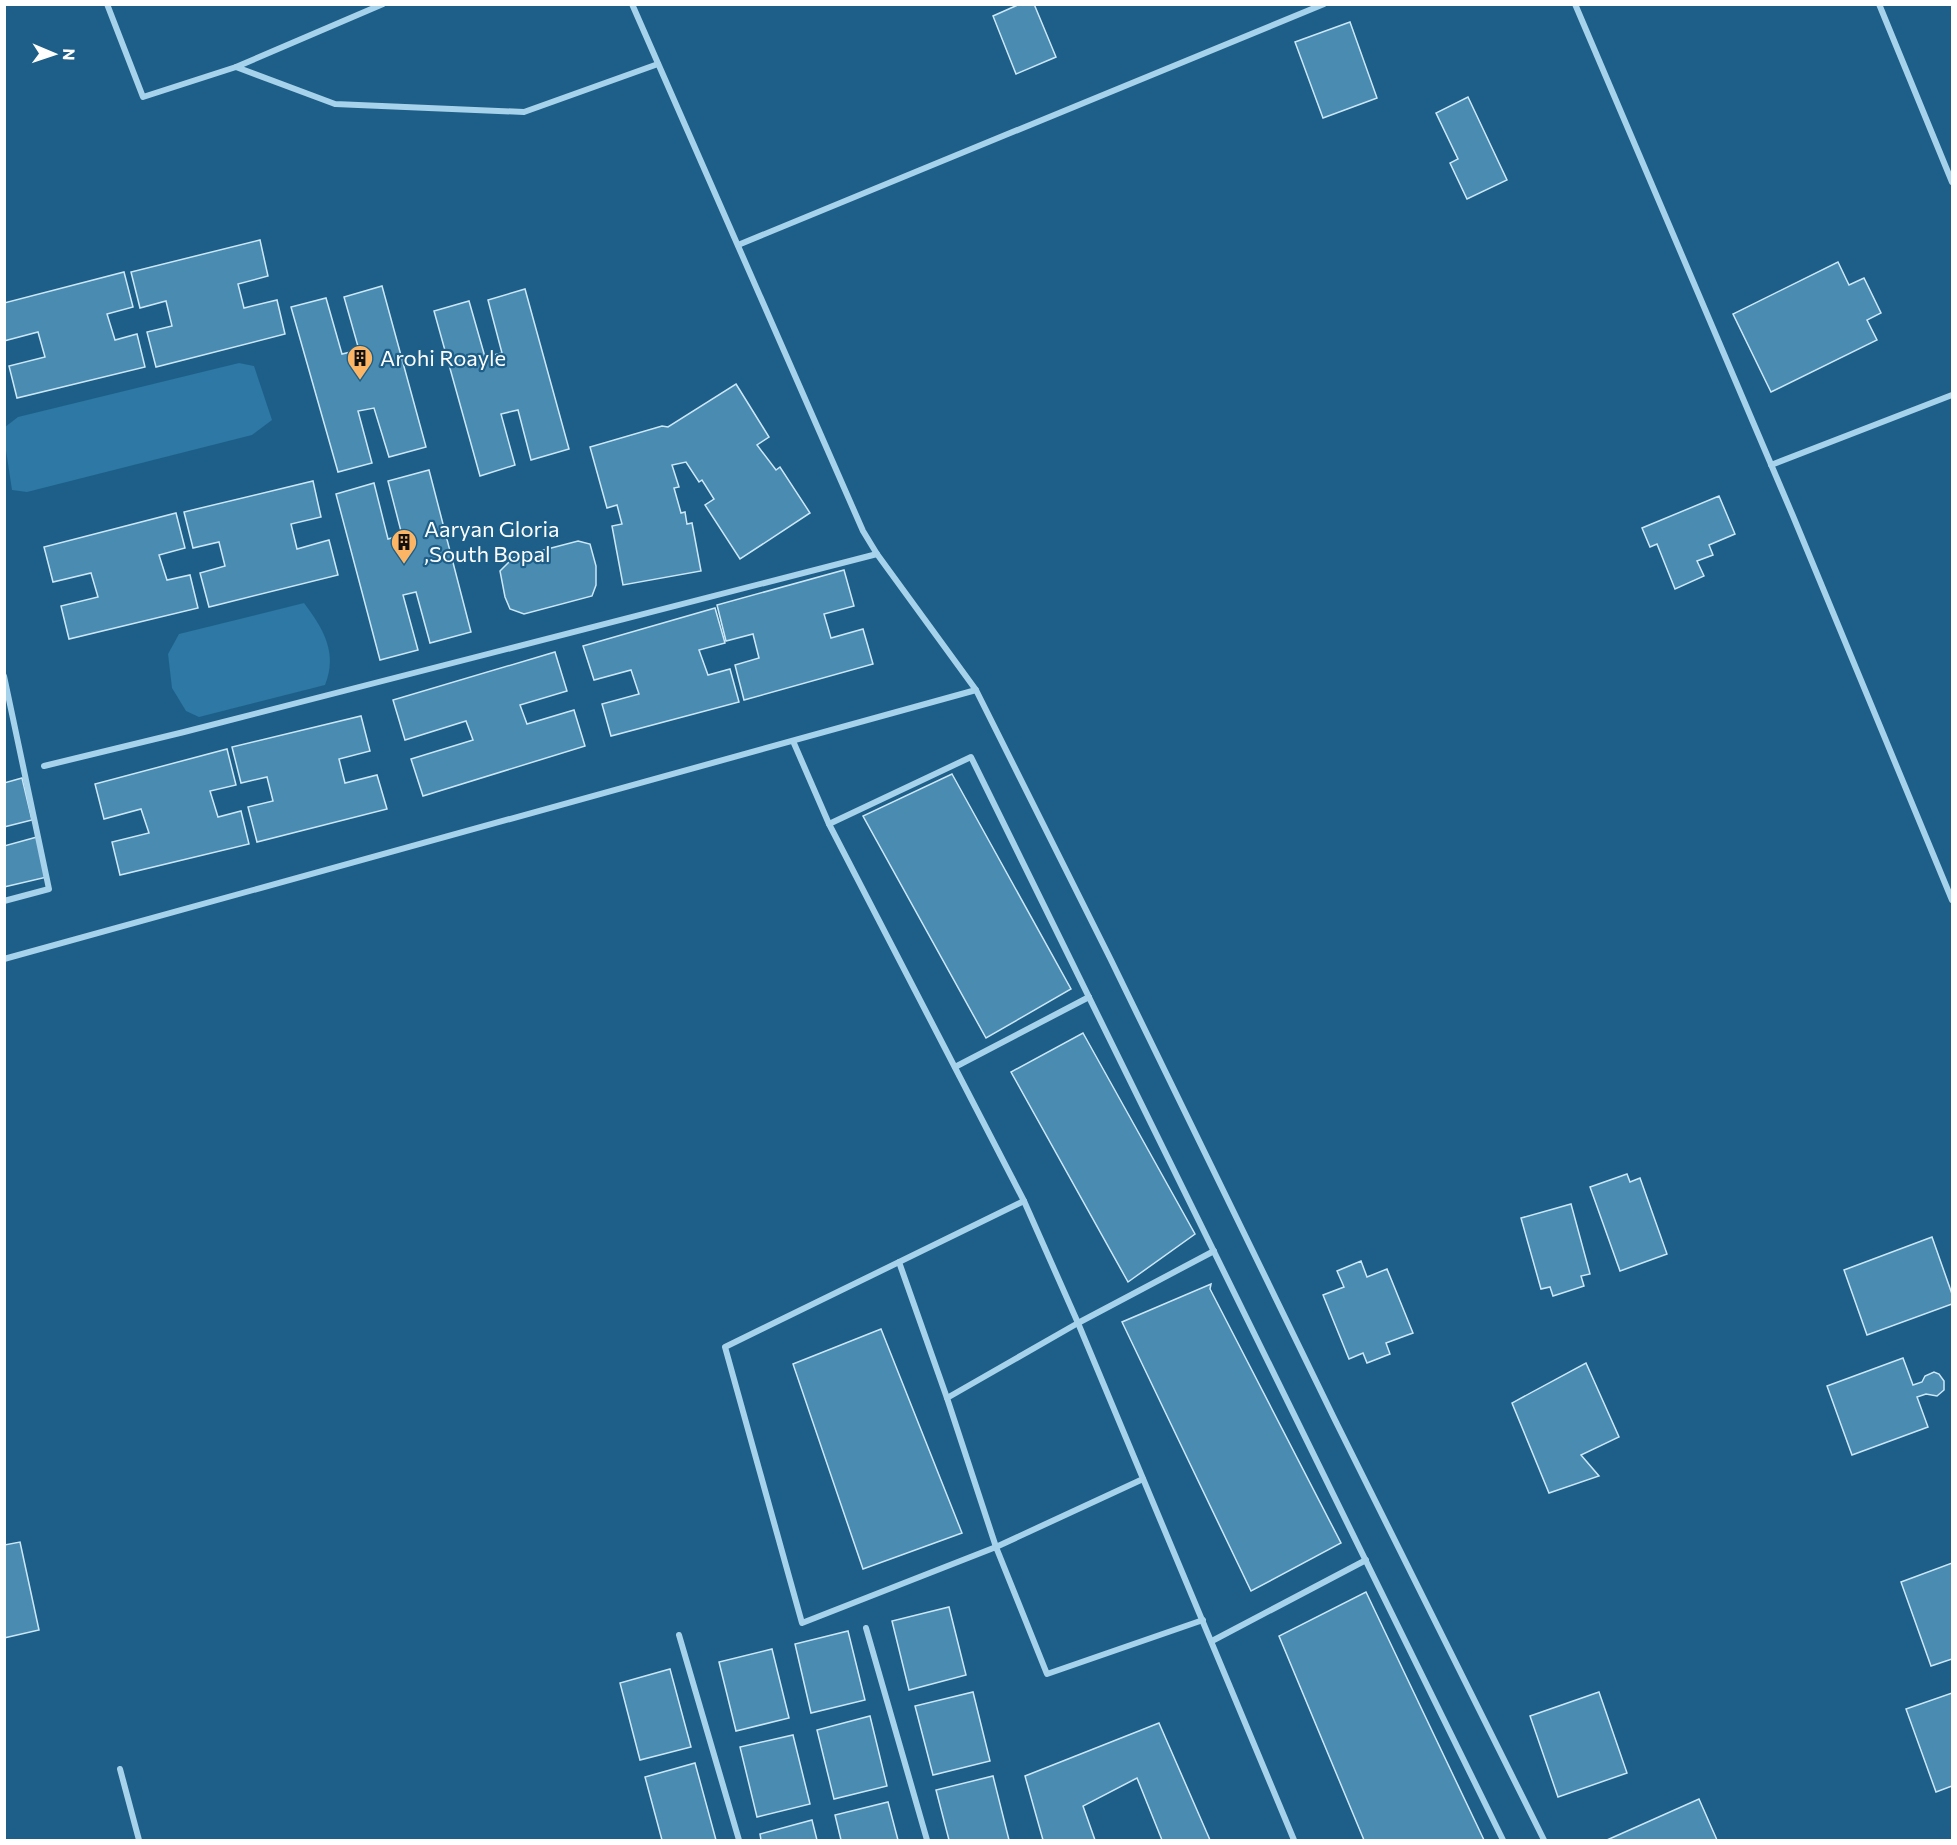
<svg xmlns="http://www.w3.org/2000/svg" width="1957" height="1845" font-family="Commissioner,sans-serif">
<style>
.green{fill:#2d78a4}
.building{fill:#4a8bb2;stroke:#cce8f8;stroke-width:1.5}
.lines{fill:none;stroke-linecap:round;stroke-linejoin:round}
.minor{stroke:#a7d2eb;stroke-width:6}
.labels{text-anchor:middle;stroke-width:4.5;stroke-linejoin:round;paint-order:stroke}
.poi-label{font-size:22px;fill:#fff;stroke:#1d5f88;text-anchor:start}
</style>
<rect width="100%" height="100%" fill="#1d5f88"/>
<g class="green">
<polygon points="239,363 254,366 272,420 252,435 27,492 12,490 5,444 5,427 18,417"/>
<path d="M304,603C323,628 338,653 325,685L199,717L186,711L172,688L168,654L179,634Z"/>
</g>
<g class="building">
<polygon points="1020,4 1034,4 1056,57 1016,74 993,16"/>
<polygon points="1350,22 1377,98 1323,118 1295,42"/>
<polygon points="1468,97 1507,180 1467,199 1450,163 1458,159 1436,113"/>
<polygon points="260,240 268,276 238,284 244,308 277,300 285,334 156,367 147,332 172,326 166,301 140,308 131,272"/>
<polygon points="1838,262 1849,285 1864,278 1881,313 1867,320 1877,340 1771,392 1733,314"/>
<polygon points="124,272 133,307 107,314 115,340 137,334 145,367 17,398 9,366 45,357 38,332 4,341 4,303"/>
<polygon points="382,286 426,447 389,457 374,408 358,411 372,463 338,472 291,307 326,298 342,354 359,350 344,297"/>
<polygon points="525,289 569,449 531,460 518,410 501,414 515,465 480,476 434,311 469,301 485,357 502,353 488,300"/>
<polygon points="736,384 769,437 757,445 776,470 780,467 810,513 740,559 705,505 714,499 702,480 699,482 686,462 672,465 679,487 674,488 681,513 685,512 687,524 692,523 701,571 623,585 612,526 622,524 617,505 607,508 590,447 662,426 668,427"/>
<polygon points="429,470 471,632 430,643 416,592 403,595 418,650 380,660 336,494 374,483 388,539 402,535 388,481"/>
<polygon points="313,481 321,517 291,524 297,549 329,540 338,575 209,607 200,573 225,566 219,542 193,548 184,512"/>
<polygon points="1719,496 1735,534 1709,545 1713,555 1697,561 1704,576 1675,589 1657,544 1650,547 1642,528"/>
<polygon points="176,513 185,548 159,555 167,580 190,575 198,608 69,639 61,606 98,597 91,573 53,582 44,547"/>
<polygon points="578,541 590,544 596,566 596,585 592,596 524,614 510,609 505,597 500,571 513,558"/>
<polygon points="844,570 854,606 824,614 831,638 863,629 873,664 744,700 735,665 759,658 753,634 726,641 717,605"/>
<polygon points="715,608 725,643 699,650 708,675 730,669 739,702 611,736 602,704 639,694 631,670 594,680 583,646"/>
<polygon points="555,652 567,691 520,705 527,724 574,710 585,746 423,796 411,759 473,740 466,721 405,740 393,700"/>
<polygon points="361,716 370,751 339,759 345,783 377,775 387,809 257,842 248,807 273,801 267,777 241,783 232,747"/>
<polygon points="227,749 236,785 210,791 218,817 241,811 249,844 120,875 112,842 149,833 141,809 104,819 95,784"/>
<polygon points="952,774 1071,989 986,1038 863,816"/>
<polygon points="22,778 32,820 4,827 4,783"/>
<polygon points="37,837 47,877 4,887 4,846"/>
<polygon points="1083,1033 1195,1234 1128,1282 1011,1072"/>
<polygon points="1627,1174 1630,1182 1640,1178 1667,1254 1620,1271 1590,1187"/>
<polygon points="1571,1204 1590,1274 1581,1276 1584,1286 1553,1296 1550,1287 1541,1289 1521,1218"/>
<polygon points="1932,1237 1952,1294 1952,1304 1867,1335 1844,1270"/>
<polygon points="1361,1261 1367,1277 1387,1269 1413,1333 1386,1343 1390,1354 1367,1363 1363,1353 1349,1359 1323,1295 1344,1287 1337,1271"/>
<polygon points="1211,1284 1210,1289 1341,1543 1251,1591 1122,1322"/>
<polygon points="881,1329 962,1533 863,1569 793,1364"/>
<polygon points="1903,1358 1913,1385 1922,1382 1925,1376 1934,1372 1939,1374 1944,1381 1944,1390 1937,1396 1926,1394 1917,1397 1928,1427 1852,1455 1827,1386"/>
<polygon points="1586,1363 1619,1437 1581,1455 1599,1476 1549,1493 1512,1403"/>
<polygon points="20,1542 39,1630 4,1638 4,1545"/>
<polygon points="1952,1563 1952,1659 1931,1666 1901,1582"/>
<polygon points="1366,1592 1484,1840 1364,1840 1279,1636"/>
<polygon points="949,1607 966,1675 909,1690 892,1621"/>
<polygon points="848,1631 865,1700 811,1713 795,1644"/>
<polygon points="772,1649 789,1718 736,1731 719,1662"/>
<polygon points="670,1669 691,1747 640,1760 620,1683"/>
<polygon points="973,1692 990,1761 933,1775 915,1706"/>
<polygon points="1599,1692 1627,1773 1558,1797 1530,1716"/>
<polygon points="1952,1693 1952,1786 1936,1792 1906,1709"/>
<polygon points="870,1716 887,1786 834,1799 817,1730"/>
<polygon points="1159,1723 1210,1840 1162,1840 1137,1778 1083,1806 1095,1840 1043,1840 1025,1776"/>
<polygon points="793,1735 810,1804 757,1817 740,1747"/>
<polygon points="695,1763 716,1840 662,1840 645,1777"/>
<polygon points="993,1776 1009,1840 949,1840 936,1790"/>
<polygon points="1699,1799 1717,1840 1607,1840"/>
<polygon points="888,1802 898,1840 841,1840 835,1815"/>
<polygon points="812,1820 817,1840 761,1840 760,1834"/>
</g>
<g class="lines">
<g class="minor">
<polyline points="107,4 143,97 236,67 335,104 524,112 658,64"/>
<polyline points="632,4 863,531 877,554 976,690 1110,958 1335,1420 1544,1840"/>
<polyline points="1575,4 1793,516 1952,900"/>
<polyline points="1879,4 1952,182"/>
<polyline points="236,67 383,4"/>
<polyline points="738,245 1324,4"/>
<polyline points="1771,465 1952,395"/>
<polyline points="4,676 49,889 4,901"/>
<polyline points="793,741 829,824 1024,1201 1078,1323 1294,1840"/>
<polyline points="44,766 184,732 877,554"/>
<polyline points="829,824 971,757 1503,1840"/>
<polyline points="4,959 976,690"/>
<polyline points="955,1067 1089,997"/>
<polyline points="1024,1201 725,1347 802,1623 996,1547 1047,1674 1203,1620"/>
<polyline points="899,1262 947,1398 996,1547 1143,1479"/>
<polyline points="947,1398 1078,1323 1214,1251"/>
<polyline points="866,1628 927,1840"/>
<polyline points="679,1635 739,1840"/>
<polyline points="1212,1641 1366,1560"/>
<polyline points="120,1769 139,1840"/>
</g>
</g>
<defs>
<g id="building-pin" transform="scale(1.35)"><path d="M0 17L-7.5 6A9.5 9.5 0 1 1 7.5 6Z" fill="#fbb565" stroke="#1d5f88"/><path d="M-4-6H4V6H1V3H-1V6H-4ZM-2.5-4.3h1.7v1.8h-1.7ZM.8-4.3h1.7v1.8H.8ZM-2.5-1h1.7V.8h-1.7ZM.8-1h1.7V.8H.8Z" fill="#111"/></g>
</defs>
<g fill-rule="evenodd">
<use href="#building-pin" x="360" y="358"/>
<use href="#building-pin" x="404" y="542"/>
</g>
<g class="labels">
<g class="poi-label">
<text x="380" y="366">Arohi Roayle</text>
<text x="424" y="537">Aaryan Gloria<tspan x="424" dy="25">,South Bopal</tspan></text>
</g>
</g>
<rect width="1957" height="1845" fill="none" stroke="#ffffff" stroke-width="12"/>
<g transform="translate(54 54) rotate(92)" stroke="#1d5f88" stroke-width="4.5" paint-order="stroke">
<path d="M0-4.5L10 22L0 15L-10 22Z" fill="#ffffff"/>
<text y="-9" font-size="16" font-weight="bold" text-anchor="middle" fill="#ffffff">N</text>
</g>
</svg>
